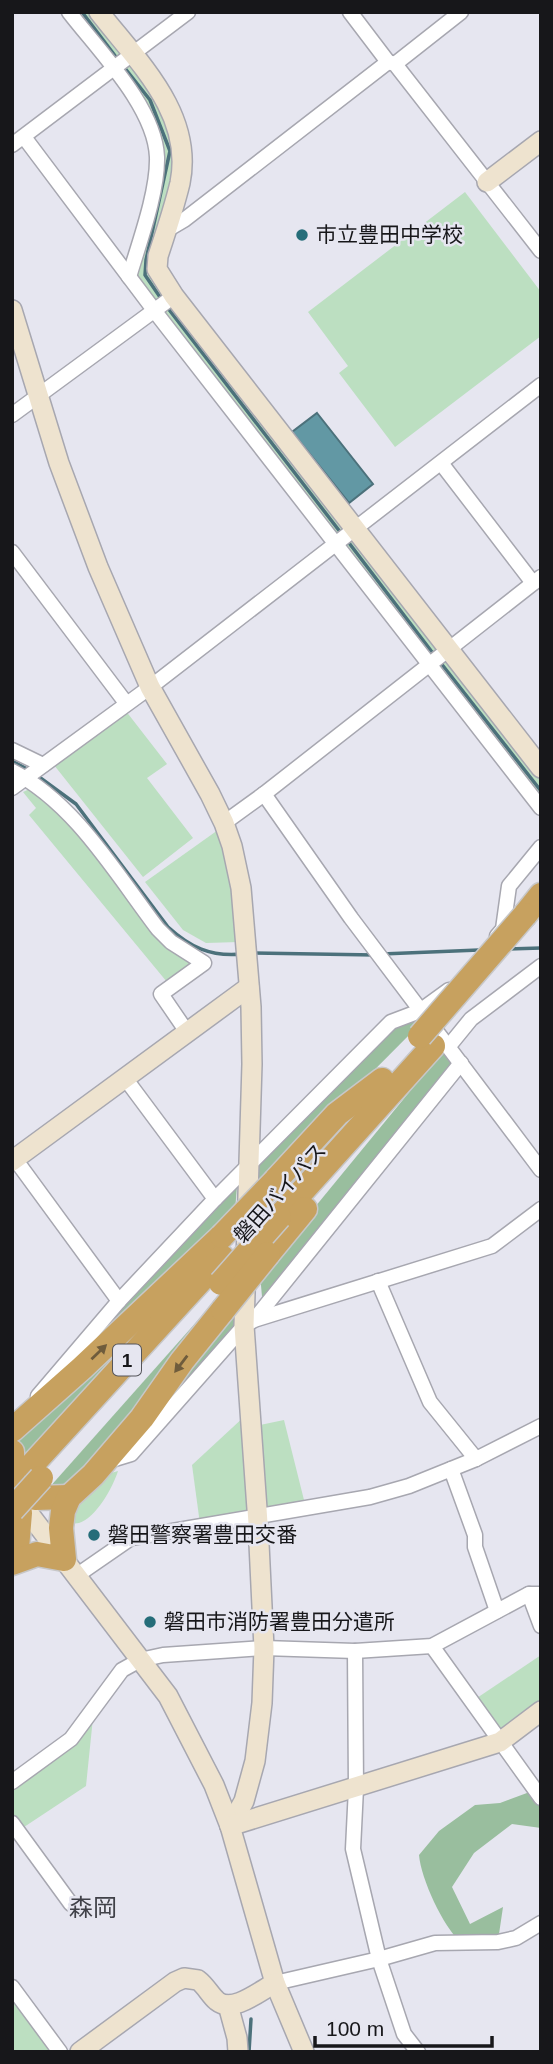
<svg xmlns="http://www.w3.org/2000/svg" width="553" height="2064" font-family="Helvetica,'Noto Sans JP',sans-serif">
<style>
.green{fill:#bcdfc1}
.forest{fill:#99be9e}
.water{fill:#6298a4;stroke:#4c717b;stroke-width:2}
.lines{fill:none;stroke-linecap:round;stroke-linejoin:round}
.stream{stroke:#4c717b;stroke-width:3.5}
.street-casing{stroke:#a7a7b0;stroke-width:17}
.secondary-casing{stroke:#a7a7b0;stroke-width:22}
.highway-casing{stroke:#c7c7c8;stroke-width:27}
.street{stroke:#fff;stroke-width:14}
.secondary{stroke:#eee3cf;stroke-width:19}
.highway{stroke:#c7a15f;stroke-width:24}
.highway-bridge-casing{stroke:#c7c7c8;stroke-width:27;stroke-linecap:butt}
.highway-bridge{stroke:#c7a15f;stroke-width:24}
.oneway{fill:#6f5c3c}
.poi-dot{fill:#256d79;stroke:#e6e6f0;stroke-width:2.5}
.labels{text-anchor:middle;stroke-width:5;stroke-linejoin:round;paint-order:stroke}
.shield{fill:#e6e6f0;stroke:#55555a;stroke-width:2}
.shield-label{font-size:19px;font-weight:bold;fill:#17171a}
.poi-label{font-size:21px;fill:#17171a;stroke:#e6e6f0;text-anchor:start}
.street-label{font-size:21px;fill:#17171a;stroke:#e6e6f0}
.quarter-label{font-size:24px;fill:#404148;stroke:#e6e6f0}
</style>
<rect width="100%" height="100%" fill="#e6e6f0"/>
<g class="green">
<polygon points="69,12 99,12 180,136 158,269 541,768 541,806 129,277 154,178 153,135"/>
<polygon points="465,192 541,292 541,336 395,447 339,373 348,366 308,312"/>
<polygon points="122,706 167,764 147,778 193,838 143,877 50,760"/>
<polygon points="36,786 199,967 167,982 29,815 36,808 23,792"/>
<polygon points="218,830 233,894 239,942 206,943 183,930 145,882"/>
<polygon points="246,1415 254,1513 200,1524 192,1465"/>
<polygon points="284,1420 305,1504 258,1514 251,1427"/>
<path d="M118,1471C113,1487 96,1518 79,1523C75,1524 71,1523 67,1523C77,1503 95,1476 118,1471Z"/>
<polygon points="541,1655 541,1711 500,1742 471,1702"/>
<polygon points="94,1708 86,1786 18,1831 12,1823 12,1781 72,1736"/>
<polygon points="12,1987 60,2052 12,2052"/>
</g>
<g class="forest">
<polygon points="426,1018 252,1193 248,1167 391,1022"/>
<polygon points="443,1051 457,1068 263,1308 260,1274"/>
<polygon points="237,1186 235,1211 60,1380 212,1203"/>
<polygon points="213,1254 16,1467 15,1430"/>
<polygon points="235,1313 234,1330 136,1438"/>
<polygon points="199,1319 202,1327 67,1488 48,1489"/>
<path d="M535,1790L541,1806V1828L512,1824L474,1853L452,1887L470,1924L503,1907L499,1934L491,1943H461C443,1926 421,1879 419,1855L439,1831L475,1805L500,1803Z"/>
</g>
<polygon class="water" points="317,413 373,484 349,503 292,432"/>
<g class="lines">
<g class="stream">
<polyline points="82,12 119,61"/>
<polyline points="124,67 150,100 170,151 146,260 145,275 162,300"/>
<polyline points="167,307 341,533"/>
<polyline points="346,539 435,656"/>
<polyline points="440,662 541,791"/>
<polyline points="12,761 29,770"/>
<path d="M35,774L76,804L168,927C190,947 210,957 242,954"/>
<polyline points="508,949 541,948"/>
<polyline points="253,953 375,955"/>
<polyline points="382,954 479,950"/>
<polyline points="249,2052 251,2019"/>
</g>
<g class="street-casing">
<g id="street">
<path d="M69,12C99,51 155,107 157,157C158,192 139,243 129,277"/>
<polyline points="350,12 388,62 395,64 541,251"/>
<polyline points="395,64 461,12"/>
<polyline points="24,137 160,318 541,808"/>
<polyline points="12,145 188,12"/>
<polyline points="167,230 184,220 388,62"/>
<polyline points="12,415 174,296"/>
<polyline points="441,463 533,583"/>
<polyline points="12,552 126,703"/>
<polyline points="12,750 43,765"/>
<path d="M12,771C75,803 116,874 158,929L171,942L204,963L161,994L187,1032"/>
<polyline points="12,788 153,685 541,385"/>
<polyline points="264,794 351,918 541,1170"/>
<polyline points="224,823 264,794 541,577"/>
<polyline points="497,936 503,929 509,886 541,847"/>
<polyline points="449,1046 471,1019 541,966"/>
<polyline points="125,1078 215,1199"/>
<polyline points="15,1159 119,1301"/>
<polyline points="378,1281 430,1402 476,1459"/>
<polyline points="254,1320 461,1063"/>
<polyline points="38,1396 119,1301 215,1199 391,1022 420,1011 449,990"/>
<polyline points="108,1461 131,1454 244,1326 254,1320 492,1246 541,1209"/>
<polyline points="451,1469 475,1535 475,1547 497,1611"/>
<polyline points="76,1576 131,1538 370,1497 409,1486 476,1459 541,1426"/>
<polyline points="529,1594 541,1626"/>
<polyline points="432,1646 541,1798"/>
<polyline points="355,1651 356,1788 353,1849 379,1959 404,2034 418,2052"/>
<polyline points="12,1782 71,1739 122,1670 140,1660 163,1655 264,1648 355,1651 432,1646 529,1594 541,1594"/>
<polyline points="12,1823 71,1904"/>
<polyline points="275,1983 379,1959 435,1943 498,1942 516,1938 541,1923"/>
<polyline points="12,1987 60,2052"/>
</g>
</g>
<g class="secondary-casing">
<g id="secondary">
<path d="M99,12C138,62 194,114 180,183C174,208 166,232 158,256L157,269L174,296L541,768"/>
<polyline points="487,182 541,141"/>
<polyline points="12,310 59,463 98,567 150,687 210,794 224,823 232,846 241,888 251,1007 252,1064 244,1326 258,1523 264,1648 262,1703 255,1761 244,1801 230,1826"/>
<polyline points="12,1161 249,987"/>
<polyline points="17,1498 168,1696 214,1785 230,1826 275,1983 304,2052"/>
<polyline points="230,1826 500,1742 541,1711"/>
<polyline points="228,2005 237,2038 238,2052"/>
<path d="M80,2052L175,1982L184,1978L198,1980C206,1986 210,1995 217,2001C233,2014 261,1990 275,1983"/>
</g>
</g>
<g class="highway-casing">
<g id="highway">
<polyline points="525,915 541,895"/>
<polyline points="276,1180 337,1114 382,1080"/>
<polyline points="279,1217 433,1046"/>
<polyline points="268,1254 305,1209"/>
<polyline points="12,1430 82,1368 222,1236"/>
<polyline points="12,1452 13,1492 20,1513 16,1560"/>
<polyline points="31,1466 222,1257"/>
<polyline points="12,1492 35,1498 69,1497"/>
<polyline points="12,1563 37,1554 64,1559 61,1528 63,1511 69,1497 93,1475 142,1418 182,1361 223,1310"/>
</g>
</g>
<use href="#street" class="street"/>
<use href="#secondary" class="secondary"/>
<use href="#highway" class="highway"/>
<g class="highway-bridge-casing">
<g id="highway-bridge">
<polyline points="420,1036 525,915"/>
<polyline points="222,1236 276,1180"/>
<polyline points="221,1283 279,1217"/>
<polyline points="223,1310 268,1254"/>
<polyline points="12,1510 41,1478"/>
</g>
</g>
<use href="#highway-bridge" class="highway-bridge"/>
</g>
<defs><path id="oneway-solid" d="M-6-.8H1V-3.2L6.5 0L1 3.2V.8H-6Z" transform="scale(1.75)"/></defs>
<g class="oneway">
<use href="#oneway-solid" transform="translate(99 1352) rotate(-44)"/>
<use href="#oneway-solid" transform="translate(181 1364) rotate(127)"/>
</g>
<g class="poi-dot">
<circle cx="302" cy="235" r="7"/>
<circle cx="94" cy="1535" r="7"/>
<circle cx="150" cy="1622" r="7"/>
</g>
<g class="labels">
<rect class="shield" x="113" y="1344.5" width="28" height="31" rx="5"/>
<g class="shield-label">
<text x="127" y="1367">1</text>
</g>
<g class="poi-label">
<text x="316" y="242">市立豊田中学校</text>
<text x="108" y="1542">磐田警察署豊田交番</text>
<text x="164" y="1629">磐田市消防署豊田分遣所</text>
</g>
<g class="street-label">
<text transform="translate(280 1193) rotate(-48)" y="7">磐田バイパス</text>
</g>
<g class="quarter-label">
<text x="93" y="1916">森岡</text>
</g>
</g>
<rect width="553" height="2064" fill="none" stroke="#17171a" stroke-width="28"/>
<path d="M315 2036v10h177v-10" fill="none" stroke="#17171a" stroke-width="3.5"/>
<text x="326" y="2036" font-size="21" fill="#17171a" stroke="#e6e6f0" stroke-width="5" paint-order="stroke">100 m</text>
</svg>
